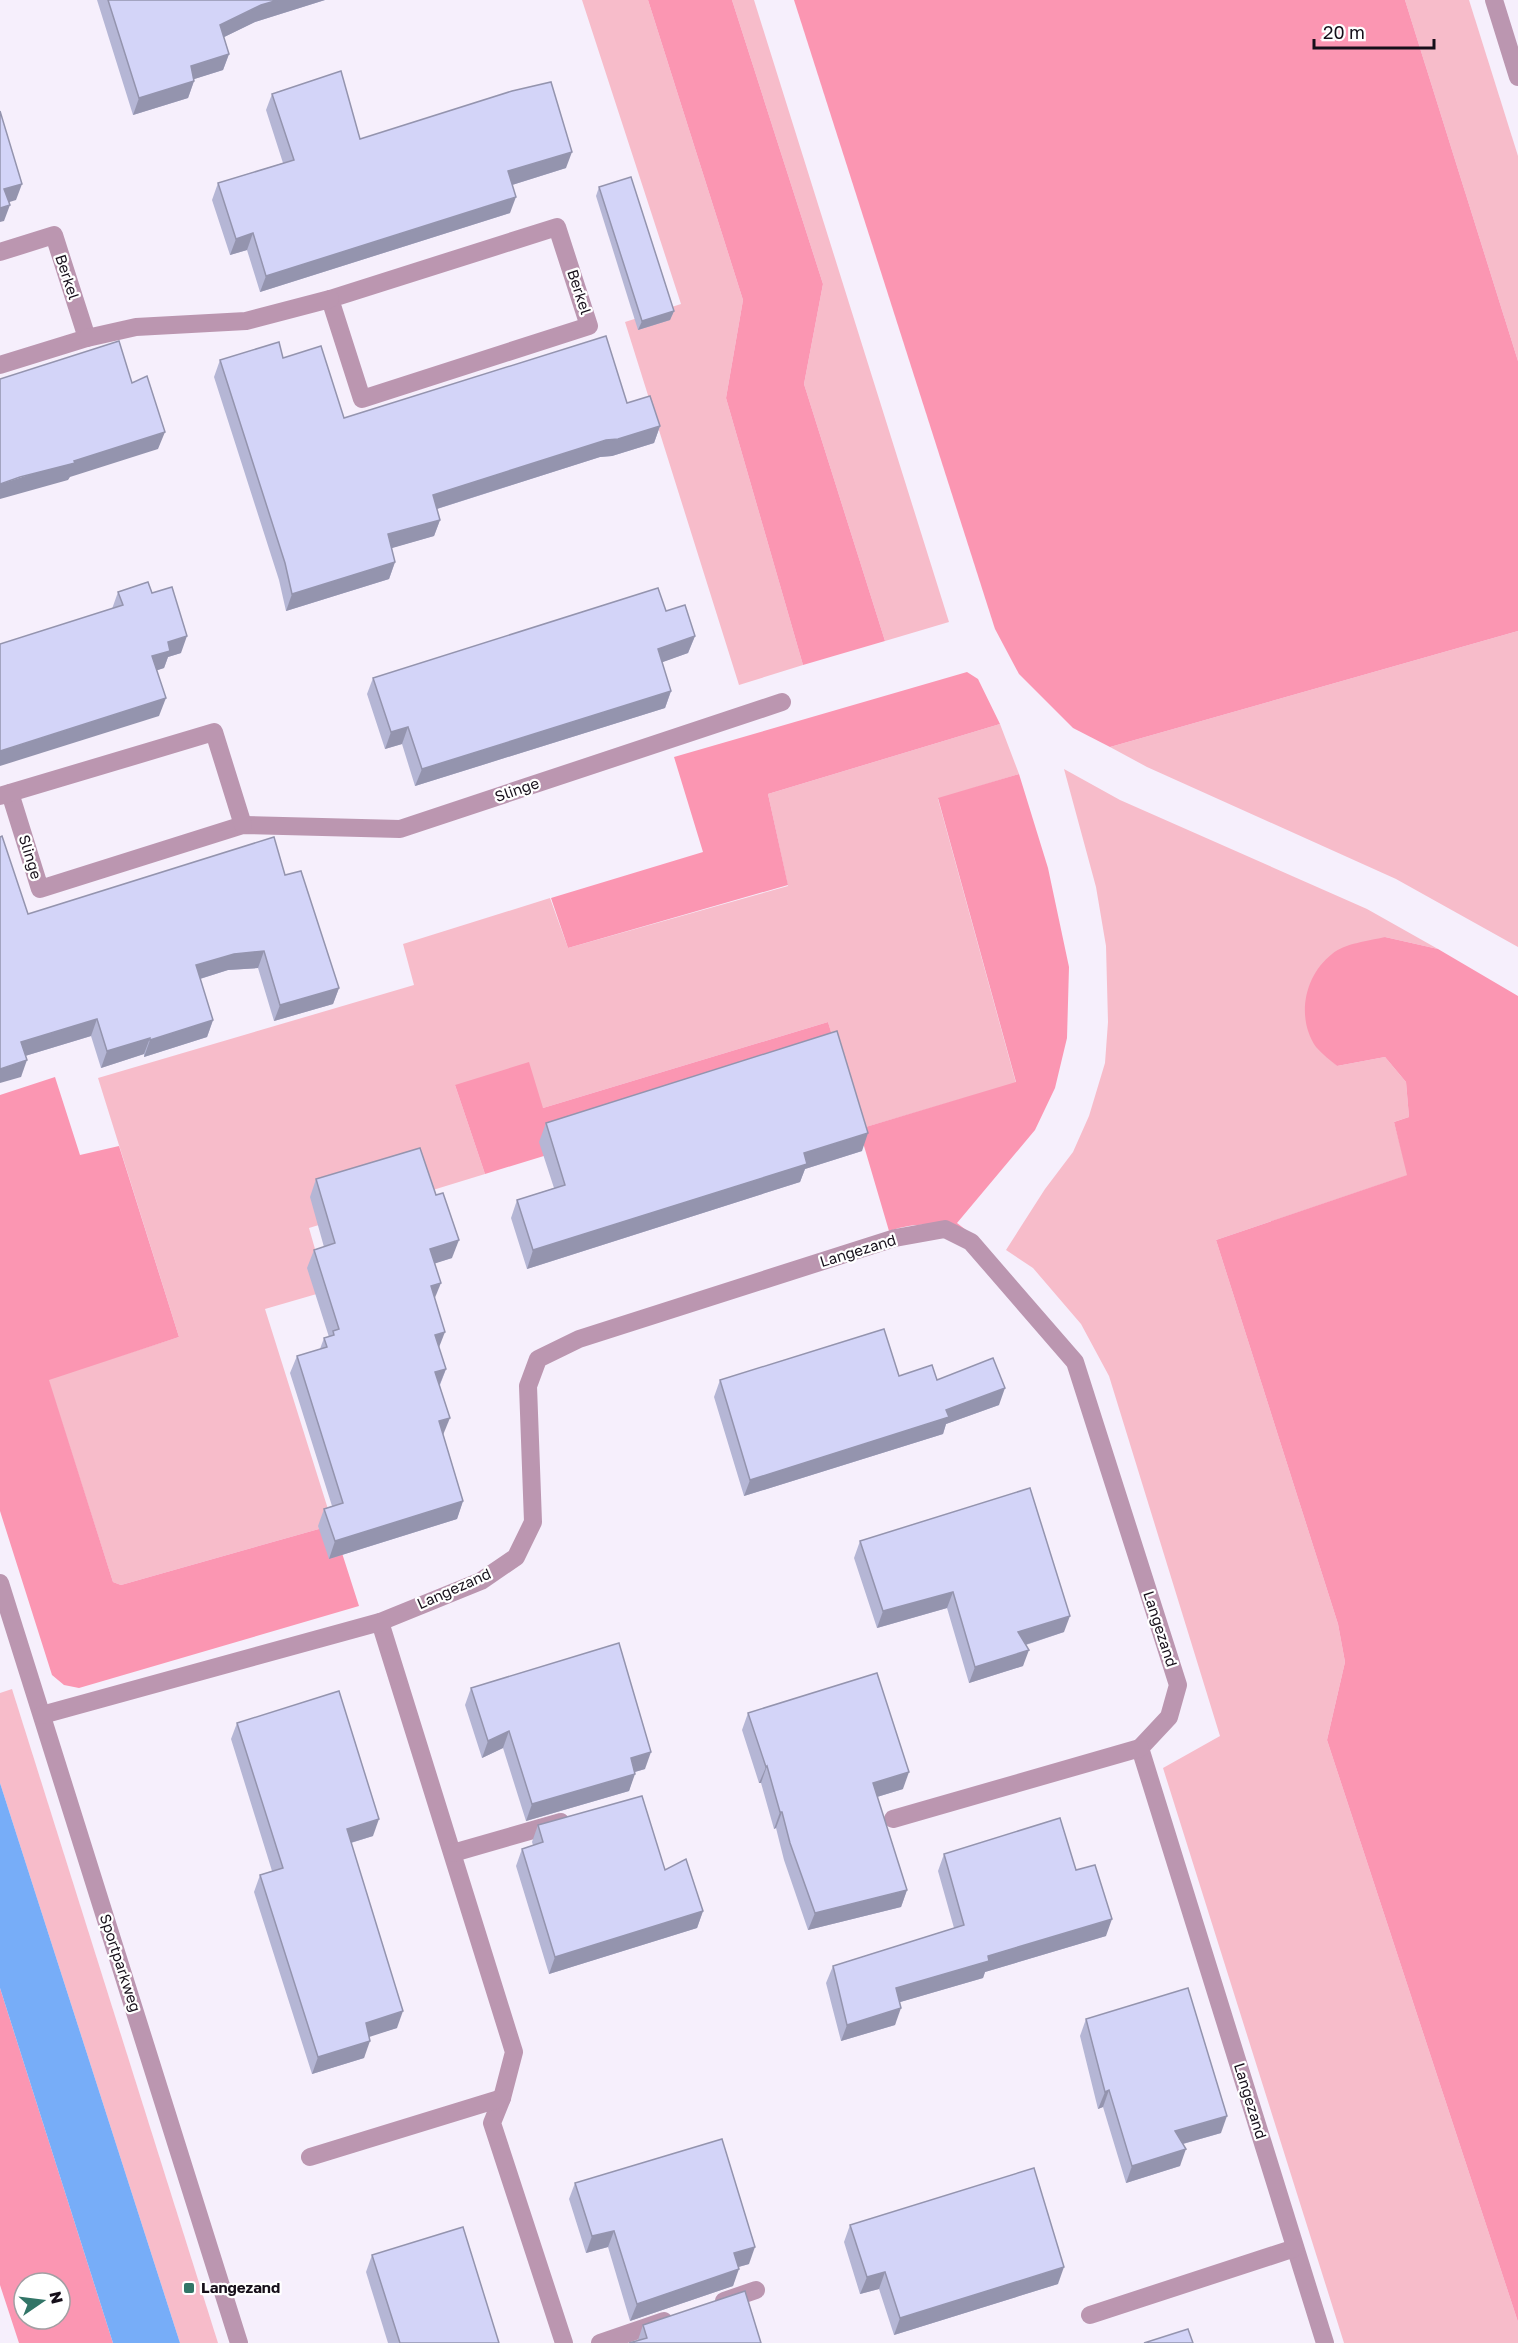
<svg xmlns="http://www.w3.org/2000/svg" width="1518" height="2343" font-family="'Golos Text',sans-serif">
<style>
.green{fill:#f7bcca}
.forest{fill:#fb96b2;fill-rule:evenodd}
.water{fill:#77adf8}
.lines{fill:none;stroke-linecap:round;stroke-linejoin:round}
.minor{stroke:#bb96b0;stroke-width:18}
.wall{fill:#b5b6d5}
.shaded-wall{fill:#9494ae}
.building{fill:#d3d4f8;stroke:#9494ae;stroke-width:1.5}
.poi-dot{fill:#327567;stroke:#fff;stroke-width:2}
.labels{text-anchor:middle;stroke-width:4.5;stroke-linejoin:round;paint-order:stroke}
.street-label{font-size:15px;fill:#160f1a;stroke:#fff}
.poi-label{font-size:15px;font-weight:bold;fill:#160f1a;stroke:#fff;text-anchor:start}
</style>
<rect width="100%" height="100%" fill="#f6effc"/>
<g class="green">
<polygon points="582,0 648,0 743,300 726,398 803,665 739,685 625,322 681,304"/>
<polygon points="732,0 754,0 949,622 885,641 804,384 823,284"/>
<polygon points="1405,0 1469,0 1518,156 1518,361"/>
<polygon points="1518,631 1518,947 1396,879 1147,767 1110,747"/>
<polygon points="1000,724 1019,774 938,799 1016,1083 859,1129 828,1022 543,1108 455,1085 485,1174 309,1228 327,1291 265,1309 333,1525 121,1585 113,1582 48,1379 179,1337 98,1078 414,985 403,944 550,898 568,948 788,886 768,794"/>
<polygon points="1064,769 1120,800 1367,909 1438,949 1385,937 1317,1047 1337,1066 1385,1057 1406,1082 1409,1117 1394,1122 1408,1175 1216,1240 1338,1624 1345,1662 1327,1740 1518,2322 1518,2343 1344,2343 1163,1768 1220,1736 1109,1376 1081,1324 1033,1268 1006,1250 1045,1189 1073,1152 1089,1116 1105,1063 1108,1022 1106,946 1096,887"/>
<polygon points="12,1689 218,2343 180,2343 0,1783 0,1693"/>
</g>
<g class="forest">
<polygon points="648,0 732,0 823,284 804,384 885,641 803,665 726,398 743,300"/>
<polygon points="794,0 1405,0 1518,361 1518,631 1110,747 1073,728 1019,674 995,629"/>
<polygon points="967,672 978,679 1000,724 768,794 788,885 568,948 551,898 703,852 674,757"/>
<path d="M1019,774L1048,868L1069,967L1067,1038L1055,1088L1035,1130L957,1223L966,1230C939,1223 916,1222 889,1231L859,1129L1016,1082L938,798Z"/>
<path d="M1385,937L1438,949L1518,996V2322L1327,1740L1345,1662L1338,1624L1216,1240L1407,1175L1394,1122L1409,1117L1406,1082L1385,1057L1337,1066C1330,1060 1322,1054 1316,1047C1296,1018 1304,976 1332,954C1345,943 1369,941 1385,937Z"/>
<polygon points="828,1022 841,1065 485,1174 455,1085 529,1062 543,1108"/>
<polygon points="55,1077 80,1155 119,1146 179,1337 49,1380 113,1582 121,1585 333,1525 359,1606 79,1688 64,1685 52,1675 0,1511 0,1095"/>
<path d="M0,1988L113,2343H19L0,2285ZM24,2283H60V2319H24Z"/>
</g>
<polygon class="water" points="0,1783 180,2343 113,2343 0,1988"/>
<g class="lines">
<g class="minor">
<polyline points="1494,0 1518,77"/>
<polygon points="557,227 589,326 362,399 330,299"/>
<polyline points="0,252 54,235 87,338 0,365"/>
<polyline points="87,338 136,327 246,321 330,299"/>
<polyline points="10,793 40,889 243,825 400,829 782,702"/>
<polyline points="0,796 214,732 243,825"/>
<polyline points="0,1583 239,2343"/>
<polyline points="380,1622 514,2052 502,2098 492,2123 564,2343"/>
<polyline points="42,1715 380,1622 481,1581 516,1557 533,1522 528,1386 538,1359 579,1339 895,1238 945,1229 971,1242 1075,1362 1178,1685 1169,1717 1140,1748 1325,2343"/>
<polyline points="893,1819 1140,1748"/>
<polyline points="453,1853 561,1822"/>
<polyline points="310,2157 502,2098"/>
<polyline points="724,2301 756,2290"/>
<polyline points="1090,2315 1295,2248"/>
<polyline points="600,2343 664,2321"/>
</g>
</g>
<g class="wall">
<polygon points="97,0 325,0 255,22 224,37 229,54 223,70 194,79 194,81 188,98 133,115"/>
<polygon points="272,94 360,139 566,168 512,185 510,213 260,292 247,250 230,255 212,200 218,183 283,163 266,110"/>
<polygon points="599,187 674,311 670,320 638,330 596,196"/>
<polygon points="283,358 344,418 627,403 660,426 654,443 612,456 600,457 437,509 440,520 434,536 391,548 395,562 389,579 286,611 279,580 214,377 220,360"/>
<polygon points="118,592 181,653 168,657 164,668 157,670 159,716 112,609"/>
<polygon points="666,611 695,636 688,653 662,662 671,691 665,708 415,786 402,744 385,749 367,694 373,678"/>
<polygon points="285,875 339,988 333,1004 274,1021 258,968 228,970 200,979 213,1020 207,1037 144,1057 144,1054 101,1068 91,1036 25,1056 21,1077 28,914"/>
<polygon points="546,1123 862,1151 805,1169 800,1182 527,1269 511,1218 517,1200 554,1188 539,1142"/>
<polygon points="316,1179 452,1258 435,1263 435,1299 439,1348 446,1369 440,1385 443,1434 463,1501 457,1519 329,1559 318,1526 324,1509 332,1506 290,1373 297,1356 320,1349 324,1338 329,1337 307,1268 314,1250 324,1247 310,1197"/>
<polygon points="899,1376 937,1380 999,1405 946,1424 943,1434 744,1496 714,1397 720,1380"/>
<polygon points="860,1541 1064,1632 1026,1645 1023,1666 969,1683 947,1608 877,1628 854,1558"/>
<polygon points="471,1688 645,1769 635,1772 629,1791 526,1821 503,1748 482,1758 465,1705"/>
<polygon points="748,1713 903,1789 877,1797 907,1890 901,1907 808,1930 784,1860 776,1828 774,1829 761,1783 759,1783 742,1730"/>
<polygon points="237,1723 373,1836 351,1843 397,2028 369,2036 364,2058 312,2074 254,1892 260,1875 272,1871 231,1739"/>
<polygon points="538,1825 665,1870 703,1911 697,1928 549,1974 516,1866 522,1849 533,1845 532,1842"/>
<polygon points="944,1854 1076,1870 1106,1936 985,1972 983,1978 900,2002 895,2025 841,2041 826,1983 833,1966 954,1928 938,1871"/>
<polygon points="1086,2019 1221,2133 1183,2144 1180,2166 1126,2183 1103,2107 1098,2109 1080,2036"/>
<polygon points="575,2183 749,2264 738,2267 733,2286 630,2321 608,2247 586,2253 569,2199"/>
<polygon points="850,2225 1058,2284 894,2335 879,2289 860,2294 844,2242"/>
<polygon points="372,2255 499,2343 388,2343 366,2272"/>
<polygon points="643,2325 761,2343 638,2340"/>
</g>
<g class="shaded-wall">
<polygon points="278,0 325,0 255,22 214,42 220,25 261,5"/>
<polygon points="229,54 223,70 185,82 191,66"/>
<polygon points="194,81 188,98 133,115 139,98"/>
<polygon points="572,152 566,168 502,188 508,171"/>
<polygon points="22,184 16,200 0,205 4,189"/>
<polygon points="516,197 510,213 260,292 266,276"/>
<polygon points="10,205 4,221 0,222 0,208"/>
<polygon points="253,233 247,250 230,255 236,239"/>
<polygon points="674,311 670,320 638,330 642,321"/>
<polygon points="660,426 654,443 612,456 600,457 427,512 433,495 606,440"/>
<polygon points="165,432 158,449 70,477 68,480 0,499 0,484"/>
<polygon points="440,520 434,536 382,551 388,534"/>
<polygon points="395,562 389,579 286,611 292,594"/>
<polygon points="187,636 181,653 168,657 164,668 146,674 152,656 168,642"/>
<polygon points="695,636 688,653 652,666 658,649"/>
<polygon points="671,691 665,708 415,786 422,769"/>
<polygon points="166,698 159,716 0,766 0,751"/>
<polygon points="408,727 402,744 385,749 391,732"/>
<polygon points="264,951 258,968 228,970 190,982 196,965 234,954"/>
<polygon points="339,988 333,1004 274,1021 280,1005"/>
<polygon points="97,1019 91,1036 15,1059 21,1042"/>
<polygon points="213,1020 207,1037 144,1057 150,1040"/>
<polygon points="150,1038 144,1054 101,1068 107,1051"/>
<polygon points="27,1060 21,1077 0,1083 0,1069"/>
<polygon points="868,1133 862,1151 805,1169 800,1182 527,1269 533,1250 804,1153"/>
<polygon points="459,1240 452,1258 424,1267 430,1249"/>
<polygon points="441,1283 434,1300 431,1286"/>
<polygon points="445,1332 438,1350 435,1335"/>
<polygon points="446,1369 439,1386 435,1372"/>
<polygon points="1005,1388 999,1405 946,1424 943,1434 744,1496 750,1480 946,1410"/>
<polygon points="450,1418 443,1435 439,1421"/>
<polygon points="463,1501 457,1519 329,1559 335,1541"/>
<polygon points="953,1592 947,1608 877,1628 883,1611"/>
<polygon points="1070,1616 1064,1632 1012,1649 1018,1632"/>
<polygon points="1029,1650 1023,1666 969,1683 975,1667"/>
<polygon points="509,1731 503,1748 482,1758 488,1741"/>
<polygon points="651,1752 645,1769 624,1775 631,1758"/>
<polygon points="767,1766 761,1783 759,1783 766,1767"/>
<polygon points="909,1772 903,1789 867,1800 873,1783"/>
<polygon points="635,1774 629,1791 526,1821 532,1804"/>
<polygon points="780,1812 782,1812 776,1828 774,1829"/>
<polygon points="379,1819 373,1836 340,1846 347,1829"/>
<polygon points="907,1890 901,1907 808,1930 815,1913"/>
<polygon points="703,1911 697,1928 549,1974 555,1957"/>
<polygon points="1112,1919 1106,1936 985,1972 983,1978 890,2005 896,1988 988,1956"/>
<polygon points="901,2008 895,2025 841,2041 847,2025"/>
<polygon points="403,2011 397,2028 360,2040 366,2023"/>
<polygon points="370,2041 364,2058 312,2074 318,2057"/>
<polygon points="1109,2090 1103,2107 1098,2109 1105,2092"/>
<polygon points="1227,2116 1221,2133 1168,2148 1175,2131"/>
<polygon points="1186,2149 1180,2166 1126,2183 1132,2166"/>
<polygon points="614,2231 608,2247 586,2253 592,2236"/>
<polygon points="755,2247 749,2264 728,2270 734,2253"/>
<polygon points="1064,2267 1058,2284 894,2335 900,2318"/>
<polygon points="739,2269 733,2286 630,2321 637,2304"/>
<polygon points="885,2272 879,2289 860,2294 867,2277"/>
</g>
<g class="building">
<polygon points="108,0 278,0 261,5 220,25 229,54 191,66 194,81 139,98"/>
<polygon points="341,71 360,139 512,91 551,82 572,152 508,171 516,197 266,276 253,233 236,239 218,183 294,160 272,94"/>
<polygon points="0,111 22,184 4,189 10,205 0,208"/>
<polygon points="631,177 674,311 642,321 599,187"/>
<polygon points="606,336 627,403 650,396 660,426 618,439 606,440 433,495 440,520 388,534 395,562 292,594 285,563 220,360 279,342 283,358 321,346 344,418"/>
<polygon points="119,341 132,383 147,376 165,432 74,461 75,463 20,477 0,484 0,379"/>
<polygon points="148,582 152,593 172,587 187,636 168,642 170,651 152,656 166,698 0,751 0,644 123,605 118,592"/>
<polygon points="658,588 666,611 685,605 695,636 658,649 671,691 422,769 408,727 391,732 373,678"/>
<polygon points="2,836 28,914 274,837 285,875 301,871 339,988 280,1005 264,951 234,954 196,965 213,1020 150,1040 150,1038 107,1051 97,1019 21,1042 27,1060 0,1069 0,837"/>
<polygon points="837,1031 868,1133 804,1153 807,1164 533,1250 517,1200 565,1185 546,1123"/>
<polygon points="420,1148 436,1195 443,1193 459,1240 430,1249 441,1283 431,1286 445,1332 435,1335 446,1369 435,1372 450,1418 439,1421 463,1501 335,1541 324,1509 343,1503 297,1356 327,1347 324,1338 334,1335 333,1331 339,1329 314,1250 335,1243 316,1179"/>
<polygon points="884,1329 899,1376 932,1365 937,1380 993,1358 1005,1388 946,1410 949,1417 750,1480 720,1380"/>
<polygon points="1030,1488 1070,1616 1018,1632 1029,1650 975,1667 953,1592 883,1611 860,1541"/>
<polygon points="619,1643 651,1752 631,1758 635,1774 532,1804 509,1731 488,1741 471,1688"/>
<polygon points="877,1673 909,1772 873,1783 907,1890 815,1913 790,1843 782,1812 780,1812 767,1766 766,1767 748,1713"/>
<polygon points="339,1691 379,1819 347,1829 403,2011 366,2023 370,2041 318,2057 260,1875 283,1868 237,1723"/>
<polygon points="642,1796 665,1870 686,1859 703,1911 555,1957 522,1849 543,1842 538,1825"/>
<polygon points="1060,1818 1076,1870 1095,1865 1112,1919 988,1956 989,1961 896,1988 901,2008 847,2025 833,1966 964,1925 944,1854"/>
<polygon points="1188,1988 1227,2116 1175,2131 1186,2149 1132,2166 1109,2090 1105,2092 1086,2019"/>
<polygon points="722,2139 755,2247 734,2253 739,2269 637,2304 614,2231 592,2236 575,2183"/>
<polygon points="1034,2168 1064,2267 900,2318 885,2272 867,2277 850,2225"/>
<polygon points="463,2227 499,2343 400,2343 372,2255"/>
<polygon points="745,2291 761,2343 629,2343 647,2338 643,2325"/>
<polygon points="1188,2329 1193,2343 1144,2343"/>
</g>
<rect class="poi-dot" x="183" y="2282" width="12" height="12" rx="3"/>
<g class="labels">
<g class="street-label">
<text transform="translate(67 277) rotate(72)" y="5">Berkel</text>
<text transform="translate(579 292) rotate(72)" y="5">Berkel</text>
<text transform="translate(517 790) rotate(-19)" y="5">Slinge</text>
<text transform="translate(30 857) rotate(73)" y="5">Slinge</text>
<text transform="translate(858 1251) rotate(-17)" y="5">Langezand</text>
<text transform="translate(454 1589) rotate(-24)" y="5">Langezand</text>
<text transform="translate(1160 1629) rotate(72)" y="5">Langezand</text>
<text transform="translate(120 1963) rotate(72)" y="5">Sportparkweg</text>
<text transform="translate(1250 2101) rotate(73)" y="5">Langezand</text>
</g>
<g class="poi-label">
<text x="201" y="2293">Langezand</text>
</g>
</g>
<g transform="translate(42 2301) rotate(76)"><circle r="28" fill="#ffffff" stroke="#a29fa3" stroke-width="1.5"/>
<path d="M0-4.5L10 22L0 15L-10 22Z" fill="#327567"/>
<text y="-9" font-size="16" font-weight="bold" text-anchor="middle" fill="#160f1a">N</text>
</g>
<path d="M1314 39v9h120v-9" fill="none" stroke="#160f1a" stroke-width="3"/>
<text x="1323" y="39" font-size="18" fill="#160f1a" stroke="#ffffff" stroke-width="4.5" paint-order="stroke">20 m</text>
</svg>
